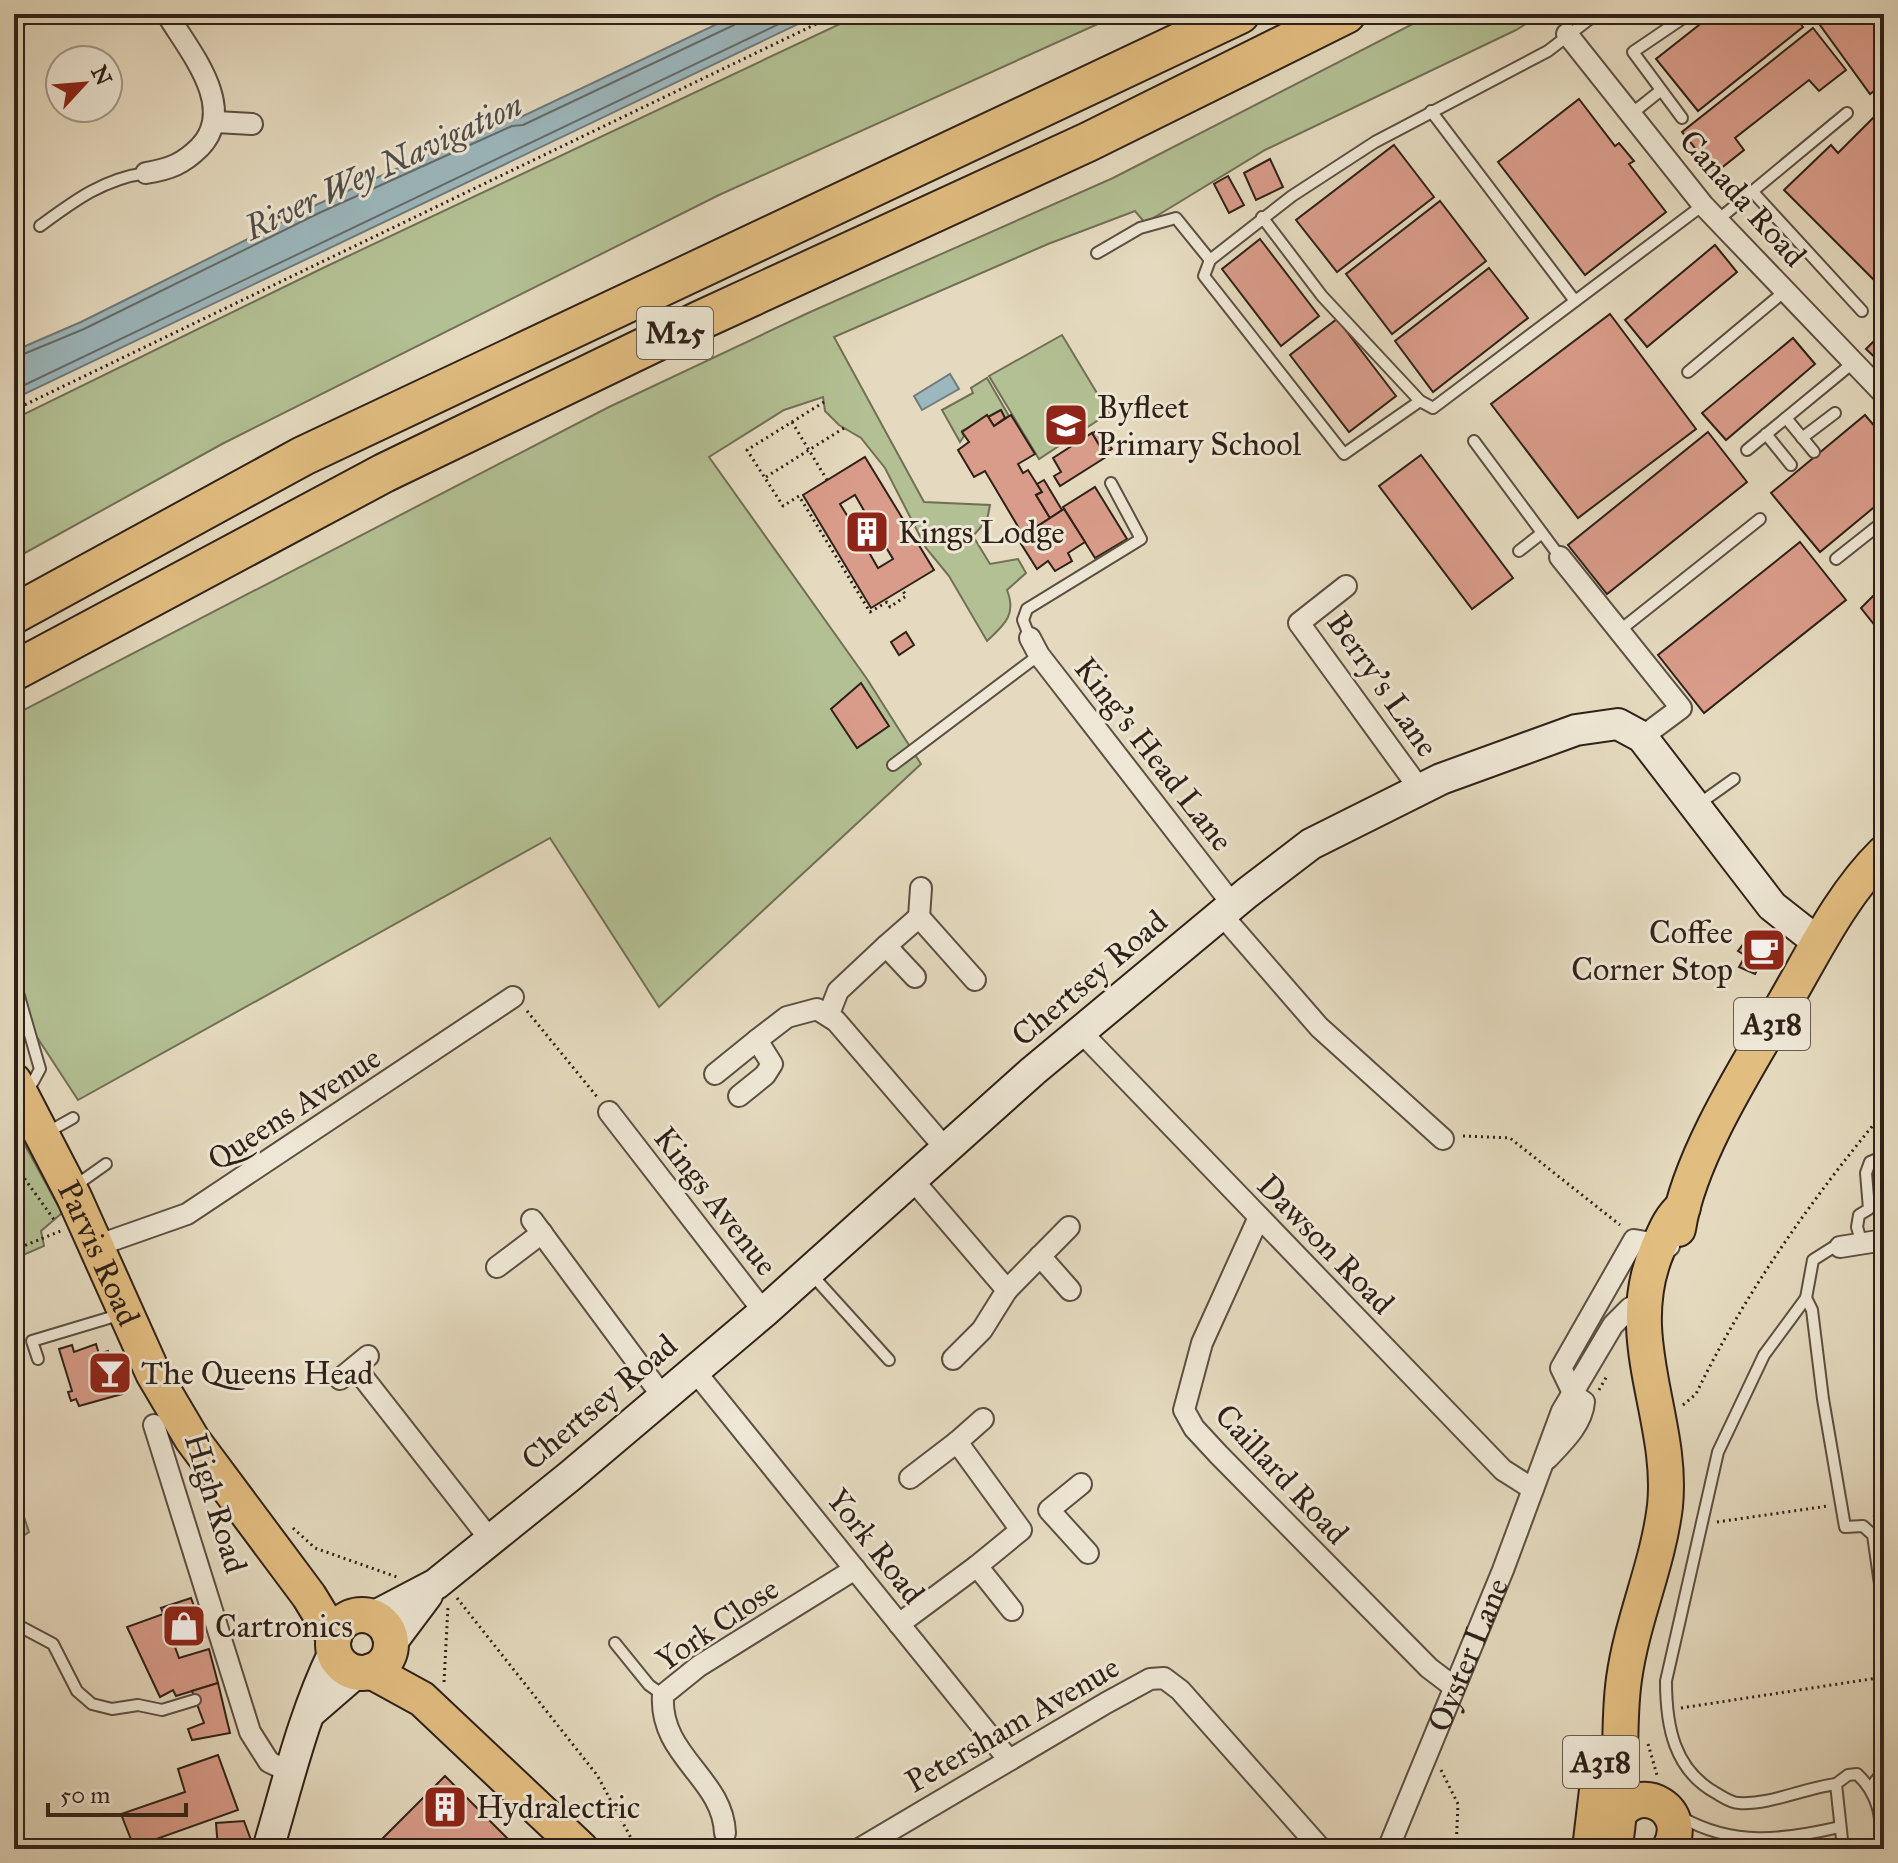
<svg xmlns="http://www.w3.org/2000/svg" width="1898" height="1863" font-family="'IM FELL Great Primer',serif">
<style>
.green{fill:#b3c093;stroke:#717056;stroke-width:2}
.water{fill:#9cb7bd;stroke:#707b7b;stroke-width:2}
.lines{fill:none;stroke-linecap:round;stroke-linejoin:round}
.shore{stroke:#666c6a;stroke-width:2}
.building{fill:#d99c8a;stroke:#2f2118;stroke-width:2;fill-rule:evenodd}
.lane-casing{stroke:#5c4f42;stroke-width:14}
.street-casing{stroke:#5c4f42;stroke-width:24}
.secondary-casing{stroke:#2f2118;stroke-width:34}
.primary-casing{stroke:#2f2118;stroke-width:38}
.highway-casing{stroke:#2f2118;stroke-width:42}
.path{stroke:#2f2118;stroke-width:3;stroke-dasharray:2 4;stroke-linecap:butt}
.lane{stroke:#eee7d5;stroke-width:10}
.street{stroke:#eee7d5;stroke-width:20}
.secondary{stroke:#eee7d5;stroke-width:30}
.primary{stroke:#e2bd80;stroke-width:34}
.highway{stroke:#e2bd80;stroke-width:38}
.labels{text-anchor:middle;stroke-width:6;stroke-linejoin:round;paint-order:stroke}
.shield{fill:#eee7d5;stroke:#685c51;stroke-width:2}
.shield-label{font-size:30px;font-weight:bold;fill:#2f2118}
.street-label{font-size:32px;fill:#2f2118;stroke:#eee7d5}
.poi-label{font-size:32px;fill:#2f2118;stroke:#eee7d5;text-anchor:start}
.water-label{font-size:34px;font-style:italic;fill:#504e4a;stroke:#eee7d5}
</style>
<rect width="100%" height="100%" fill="#e5dabf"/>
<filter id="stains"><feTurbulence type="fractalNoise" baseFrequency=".0025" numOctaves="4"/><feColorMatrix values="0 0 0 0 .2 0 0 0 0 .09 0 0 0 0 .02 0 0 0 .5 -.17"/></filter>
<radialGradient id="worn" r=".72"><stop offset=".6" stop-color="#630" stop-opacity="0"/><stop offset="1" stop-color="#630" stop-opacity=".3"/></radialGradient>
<g class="green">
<polygon points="861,14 1120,14 719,195 222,444 14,559 14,419 325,267"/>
<path d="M1432,14H1542L1516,30L1265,150L1145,223L1135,211L1048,244L834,337L924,502L990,505L987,520L973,536L990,564L1018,559L1026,573L1007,590C1017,615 1004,625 987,641L949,576L926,548L885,468L861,438L839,425L825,411L823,397L784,410L709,457L867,679L921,764L659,1007L550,838L78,1100L14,1002V715L609,407L808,313L1113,178Z"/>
<polygon points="1062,335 1109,413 1039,459 989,376"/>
<polygon points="987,378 1009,416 1005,418 1000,410 962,431 964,436 960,442 942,410 973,393 971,388"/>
<polygon points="14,1125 62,1213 41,1231 44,1246 14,1259"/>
<polygon points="14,1487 29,1532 14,1542"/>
</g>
<g class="water">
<polygon points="738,14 819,14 14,399 14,351 81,322 316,205 510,118 519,118"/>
<polygon points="950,374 959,389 922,410 914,396"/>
</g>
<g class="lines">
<g class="shore">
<polyline points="14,358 84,329 319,213 512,126 523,125 734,25 739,14"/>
<polyline points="14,390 800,14"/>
</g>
</g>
<g class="building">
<polygon points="1713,14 1793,14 1803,27 1698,111 1656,59"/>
<polygon points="1812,14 1884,14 1884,83 1870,94"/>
<polygon points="1813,28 1846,70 1819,91 1809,80 1735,138 1744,150 1715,173 1682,132"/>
<polygon points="1579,99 1615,146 1619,143 1634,161 1629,164 1666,212 1585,275 1498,162"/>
<polygon points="1884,107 1884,290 1784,190 1831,145 1838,153"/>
<polygon points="1394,145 1434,197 1337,272 1296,220"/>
<polygon points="1270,159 1283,187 1256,200 1244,173"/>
<polygon points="1228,176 1244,205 1229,213 1214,184"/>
<polygon points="1440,201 1486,261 1392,334 1346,274"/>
<polygon points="1260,239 1319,316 1281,346 1222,269"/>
<polygon points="1715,245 1737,272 1647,347 1625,320"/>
<polygon points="1489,268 1528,318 1433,392 1395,341"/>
<polygon points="1610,314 1696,429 1578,518 1491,404"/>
<polygon points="1337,319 1396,396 1349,432 1290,355"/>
<polygon points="1884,331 1884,366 1866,349"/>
<polygon points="1793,338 1815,364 1726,440 1702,413"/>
<polygon points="1001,410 1005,418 994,426 988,417"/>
<polygon points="987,415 994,426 1011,415 1035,454 1018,464 1023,473 1028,470 1042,492 1036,495 1050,518 1023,535 985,471 974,477 958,450 969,442 962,432"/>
<polygon points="1865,415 1884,437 1884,499 1820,552 1771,493"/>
<polygon points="1100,430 1112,449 1104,454 1092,433"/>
<polygon points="1708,432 1747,482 1607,594 1568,545"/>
<polygon points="1092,433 1106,457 1060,486 1054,476 1061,472 1053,458"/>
<polygon points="1421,455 1513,578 1472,609 1379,486"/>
<path d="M865,457L934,570L871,608L803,495ZM855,495L870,521L856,530L840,504ZM878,534L893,559L878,568L863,542Z"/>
<polygon points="1044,480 1062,510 1050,518 1036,495 1042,492 1037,484"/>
<polygon points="1095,487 1127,539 1095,558 1063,507"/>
<polygon points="1064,509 1085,542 1068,553 1072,561 1055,571 1048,561 1037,569 1018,539"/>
<polygon points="1800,542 1846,600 1704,713 1658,655"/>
<polygon points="1884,585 1884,637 1861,608"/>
<polygon points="906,632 914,645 899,655 891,642"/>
<polygon points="861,683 889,726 857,748 831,709"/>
<polygon points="1754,930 1761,933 1746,956 1738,951"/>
<polygon points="1755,939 1769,947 1755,974 1739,967"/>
<polygon points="1884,1168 1884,1220 1883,1221 1876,1169"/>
<polygon points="96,1344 99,1354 108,1351 122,1394 79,1406 76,1399 71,1401 68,1392 72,1391 59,1349 72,1345 74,1352"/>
<polygon points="191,1598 205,1637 175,1647 161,1608"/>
<polygon points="163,1614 179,1658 209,1649 218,1683 176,1696 173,1690 160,1697 127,1627"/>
<polygon points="218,1683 230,1733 192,1740 188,1729 204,1723 192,1691"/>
<polygon points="218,1755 238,1810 134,1847 121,1814 185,1792 178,1769"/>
<polygon points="445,1776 508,1839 498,1849 384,1849 386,1846 380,1841"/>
<polygon points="244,1821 251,1840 245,1840 246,1849 218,1849 216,1823"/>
</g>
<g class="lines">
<g class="lane-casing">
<g id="lane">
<polyline points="1431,111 1575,301"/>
<polyline points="1630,115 1660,91"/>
<polyline points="1682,118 1633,52 1689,14"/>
<polyline points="1752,191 1862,311"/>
<polyline points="1262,217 1322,296 1420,401 1433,408 1703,205"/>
<polyline points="1719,219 1847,113"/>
<path d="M40,226C74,201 103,179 146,173"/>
<polyline points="1097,253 1140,228 1176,218 1210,260"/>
<polyline points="1688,372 1785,291"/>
<polyline points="1420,401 1344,454 1204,276 1210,260 1292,196 1375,142 1548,51 1596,14"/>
<polyline points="1786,418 1814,452"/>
<polyline points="1766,434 1791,465"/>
<polyline points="1802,438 1835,413"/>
<polyline points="1474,441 1560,557"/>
<polyline points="1747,450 1854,362"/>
<polyline points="1519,551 1542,533"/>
<polyline points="1836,559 1884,521"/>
<polyline points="1619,631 1760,519"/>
<polyline points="1030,638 1023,620 1027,609 1141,539 1111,483"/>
<polyline points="893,765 1039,655"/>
<polyline points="1696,806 1734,779"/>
<polyline points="14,979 40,1069 33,1082 24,1087"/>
<polyline points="48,1132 73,1118"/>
<polyline points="75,1186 106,1164"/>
<polyline points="1881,1241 1884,1295"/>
<polyline points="1862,1244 1857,1227 1859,1215 1869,1209 1866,1173 1870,1162 1884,1156"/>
<polyline points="812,1275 889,1360"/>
<polyline points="1806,1298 1813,1260 1832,1248 1840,1247"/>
<polyline points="38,1359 32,1341 122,1314"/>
<polyline points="14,1628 23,1628 53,1644 77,1691 92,1704 112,1709 138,1705 162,1710 195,1700"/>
<polyline points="615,1643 649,1685 663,1695"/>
<path d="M1836,1784C1804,1788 1770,1805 1739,1803C1731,1803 1723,1797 1716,1793C1674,1770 1666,1726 1666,1681L1718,1452L1764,1355L1806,1298L1812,1310L1823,1399L1845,1527L1863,1526L1873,1535L1884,1612"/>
<polyline points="1871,1787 1884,1770"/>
<path d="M1681,1817C1734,1847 1783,1840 1840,1827"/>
<path d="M1843,1849L1836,1784L1848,1775L1857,1774C1880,1795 1881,1819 1883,1849"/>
</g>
</g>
<g class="street-casing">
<g id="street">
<polyline points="14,18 22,14"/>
<polyline points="1567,34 1703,205 1884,394"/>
<polyline points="216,122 252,124"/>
<path d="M146,173C170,169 183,164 200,147C238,107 189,51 167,14"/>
<polyline points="1560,557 1681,708 1642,737"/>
<polyline points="1346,586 1299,623 1419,788"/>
<polyline points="1030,638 1039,655 1233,905"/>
<polyline points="1221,914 1319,1027 1443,1139"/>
<polyline points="919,917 921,888"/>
<polyline points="886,946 919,917 975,980"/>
<polyline points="829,1014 838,991 886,946 915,977"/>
<polyline points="1081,1032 1503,1470 1533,1489"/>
<polyline points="715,1074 757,1040"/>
<polyline points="739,1096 765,1075 772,1064 757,1040 787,1017 817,1009 836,1021 945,1148"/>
<polyline points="609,1112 764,1312"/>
<polyline points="912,1179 1007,1290 982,1330 953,1359"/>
<polyline points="1259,1217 1202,1343 1184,1410 1194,1428 1219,1455 1429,1668 1454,1687"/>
<polyline points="532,1220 663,1397"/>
<polyline points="96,1246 187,1214 513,997"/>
<polyline points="1840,1247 1884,1240"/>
<polyline points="1040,1256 1070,1290"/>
<polyline points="497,1267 542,1233"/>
<polyline points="1007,1290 1069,1227"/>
<polyline points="355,1367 489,1538"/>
<polyline points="694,1370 1009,1760"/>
<polyline points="340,1379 368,1356"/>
<polyline points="154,1425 250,1732 269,1762 288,1771"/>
<path d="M1547,1459C1562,1443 1582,1425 1584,1402L1574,1395L1561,1368L1634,1240L1669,1246"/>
<polyline points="910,1478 957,1442"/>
<polyline points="1081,1484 1049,1510 1088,1553"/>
<polyline points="977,1566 1021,1530 957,1442 983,1419"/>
<polyline points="899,1624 977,1566 1012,1610"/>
<path d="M725,1833C723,1778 659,1756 663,1695L699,1666L855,1569"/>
<polyline points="859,1849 1106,1703 1150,1679 1164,1678 1180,1690 1321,1849"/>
<path id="s1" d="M1388,1849L1503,1570L1562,1411L1613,1325L1630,1308L1644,1303"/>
</g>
</g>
<g class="secondary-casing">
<g id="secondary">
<polyline points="373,1617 436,1584 570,1476 764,1312 1033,1071 1247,893 1311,844 1441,779 1576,730 1618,724 1642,737 1772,906 1819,943"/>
<polyline points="391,1643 427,1595"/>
<polyline points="312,1711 357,1672"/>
<path d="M268,1849C288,1782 303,1716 334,1652"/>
</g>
</g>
<g class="primary-casing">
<g id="primary">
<path id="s2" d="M14,1081L74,1197L153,1373L192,1439L309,1596L334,1637"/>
<path d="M1678,1229C1689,1157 1748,1065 1785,1002C1814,952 1842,894 1884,853"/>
<circle cx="362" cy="1644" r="29"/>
<polyline points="371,1671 422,1699 581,1849"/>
<path d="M1617,1817C1640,1779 1692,1811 1669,1849"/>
<polyline points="1590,1849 1597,1790"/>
<path d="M1614,1849C1625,1794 1616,1735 1624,1679C1632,1620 1658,1565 1665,1506C1674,1418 1619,1337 1658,1248C1665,1232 1670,1218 1683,1207"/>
</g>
</g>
<g class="highway-casing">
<g id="highway">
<polyline points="14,614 303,456 1240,14"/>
<polyline points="14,671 384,473 701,320 1088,142 1346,14"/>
</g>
</g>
<g class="path">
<polyline points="824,402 747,450 783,506 799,496 870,612 887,602 890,607 906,596 902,589"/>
<polyline points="14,410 837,14"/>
<polyline points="792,422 827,480"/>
<polyline points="766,477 844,428"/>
<polyline points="527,1011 598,1098"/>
<polyline points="1463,1136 1510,1138 1620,1225"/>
<polyline points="14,1164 55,1221"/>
<polyline points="14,1250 63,1230"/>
<polyline points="1599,1390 1607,1376"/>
<path d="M1683,1405L1696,1394C1744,1294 1813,1197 1884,1112"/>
<polyline points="1873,1515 1884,1517"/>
<polyline points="1717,1522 1828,1506"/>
<polyline points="293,1528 315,1548 397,1577"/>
<polyline points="457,1598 597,1775 637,1849"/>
<polyline points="444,1682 448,1606"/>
<polyline points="1681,1708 1884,1677"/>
<polyline points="1648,1744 1657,1775"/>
<polyline points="1441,1770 1458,1804 1456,1849"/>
</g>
<use href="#lane" class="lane"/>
<use href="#street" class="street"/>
<use href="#secondary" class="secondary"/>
<use href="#primary" class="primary"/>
<use href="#highway" class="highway"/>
</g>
<defs>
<g id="school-square" transform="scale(2.3)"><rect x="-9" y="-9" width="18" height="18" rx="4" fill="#8f2418" stroke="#eee7d5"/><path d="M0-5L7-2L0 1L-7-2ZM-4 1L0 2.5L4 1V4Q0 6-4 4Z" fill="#fff"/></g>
<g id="building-square" transform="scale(2.3)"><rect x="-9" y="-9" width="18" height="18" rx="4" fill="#8f2418" stroke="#eee7d5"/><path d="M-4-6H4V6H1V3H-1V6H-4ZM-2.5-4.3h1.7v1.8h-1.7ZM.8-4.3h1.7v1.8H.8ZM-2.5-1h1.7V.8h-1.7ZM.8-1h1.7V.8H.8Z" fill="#fff"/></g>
<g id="cafe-square" transform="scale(2.3)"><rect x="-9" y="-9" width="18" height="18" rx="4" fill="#8f2418" stroke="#eee7d5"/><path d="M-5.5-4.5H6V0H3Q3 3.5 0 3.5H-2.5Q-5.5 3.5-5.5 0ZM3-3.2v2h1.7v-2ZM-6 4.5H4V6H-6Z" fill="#fff"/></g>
<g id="bar-square" transform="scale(2.3)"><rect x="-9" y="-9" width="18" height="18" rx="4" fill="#8f2418" stroke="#eee7d5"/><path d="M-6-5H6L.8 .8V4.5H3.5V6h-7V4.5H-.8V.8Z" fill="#fff"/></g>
<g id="shop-square" transform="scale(2.3)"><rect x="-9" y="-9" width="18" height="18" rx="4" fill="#8f2418" stroke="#eee7d5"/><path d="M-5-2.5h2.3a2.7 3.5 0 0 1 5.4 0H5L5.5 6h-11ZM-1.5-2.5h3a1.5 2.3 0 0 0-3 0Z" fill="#fff"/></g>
</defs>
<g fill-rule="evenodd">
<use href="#school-square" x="1066" y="425"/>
<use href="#building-square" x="867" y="532"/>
<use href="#cafe-square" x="1764" y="950"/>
<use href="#bar-square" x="110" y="1373"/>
<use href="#shop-square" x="184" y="1626"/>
<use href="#building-square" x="445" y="1807"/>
</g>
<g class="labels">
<g class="shield">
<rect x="637" y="307" width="76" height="52" rx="6"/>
<rect x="1734" y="998" width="76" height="52" rx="6"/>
<rect x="1563" y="1736" width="76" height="52" rx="6"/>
</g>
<g class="shield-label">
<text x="675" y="343">M25</text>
<text x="1772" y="1034">A318</text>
<text x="1601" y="1772">A318</text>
</g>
<g class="street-label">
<text transform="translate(1743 198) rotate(48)" y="11">Canada Road</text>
<text transform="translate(1383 684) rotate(55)" y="11">Berry's Lane</text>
<text transform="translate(1154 754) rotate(52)" y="11">King's Head Lane</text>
<text transform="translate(1089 978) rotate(-40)" y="11">Chertsey Road</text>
<text transform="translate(294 1108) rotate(-33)" y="11">Queens Avenue</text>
<text transform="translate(716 1201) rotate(52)" y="11">Kings Avenue</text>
<text transform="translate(1326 1244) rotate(46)" y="11">Dawson Road</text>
<text dy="11" stroke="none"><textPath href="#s2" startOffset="192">Parvis Road</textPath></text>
<text transform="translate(599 1402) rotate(-40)" y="11">Chertsey Road</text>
<text transform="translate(1282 1474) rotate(47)" y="11">Caillard Road</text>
<text transform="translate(216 1503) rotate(73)" y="11">High Road</text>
<text transform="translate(876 1546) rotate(52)" y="11">York Road</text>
<text transform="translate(717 1624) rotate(-34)" y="11">York Close</text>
<text dy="11" stroke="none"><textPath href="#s1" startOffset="210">Oyster Lane</textPath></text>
<text transform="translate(1012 1724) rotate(-30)" y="11">Petersham Avenue</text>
</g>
<g class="poi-label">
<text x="1097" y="418">Byfleet<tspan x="1097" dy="37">Primary School</tspan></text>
<text x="898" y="543">Kings Lodge</text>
<text x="1733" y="943" text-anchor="end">Coffee<tspan x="1733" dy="37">Corner Stop</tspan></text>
<text x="141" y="1384">The Queens Head</text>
<text x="215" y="1637">Cartronics</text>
<text x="476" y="1818">Hydralectric</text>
</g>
<g class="water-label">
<text transform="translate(383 166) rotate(-25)" y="12">River Wey Navigation</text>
</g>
</g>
<rect width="1898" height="1863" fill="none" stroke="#e5dabf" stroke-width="48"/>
<rect x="16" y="16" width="1866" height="1831" fill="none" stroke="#2f2118" stroke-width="4"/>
<rect x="24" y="24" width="1850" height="1815" fill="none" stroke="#2f2118" stroke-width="2"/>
<g transform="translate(84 84) rotate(64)"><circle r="38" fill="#eee7d5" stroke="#a29889" stroke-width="2"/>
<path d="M0-6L14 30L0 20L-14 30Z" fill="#8f2418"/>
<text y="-12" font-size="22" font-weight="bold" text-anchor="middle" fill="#2f2118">N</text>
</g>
<path d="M48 1803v12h138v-12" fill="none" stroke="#2f2118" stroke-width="4"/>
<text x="60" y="1803" font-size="24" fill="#2f2118" stroke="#eee7d5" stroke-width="6" paint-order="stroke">50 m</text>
<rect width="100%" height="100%" filter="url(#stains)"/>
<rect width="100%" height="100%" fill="url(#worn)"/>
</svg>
